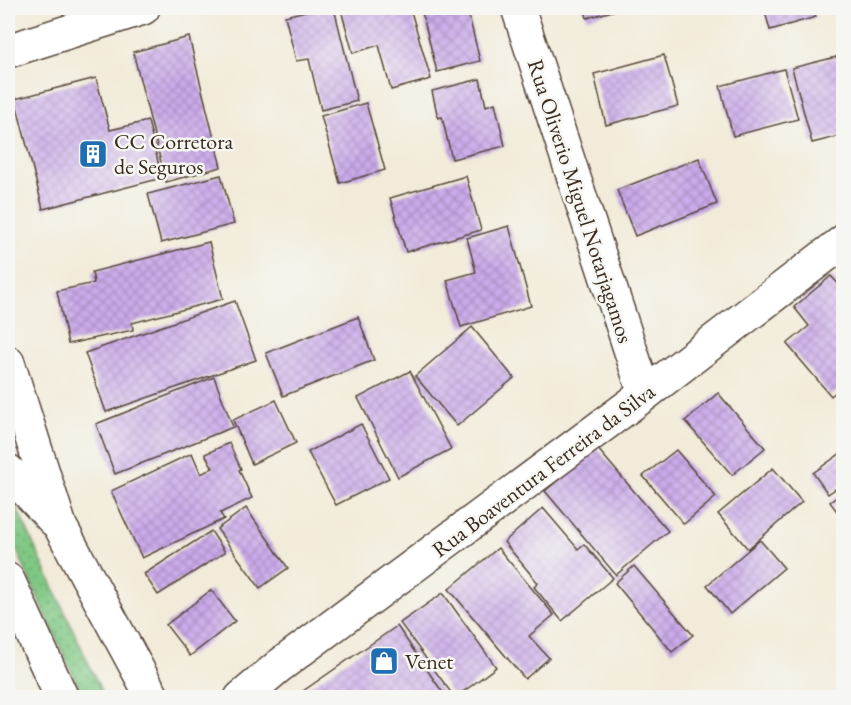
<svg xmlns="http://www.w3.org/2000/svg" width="851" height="705" font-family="'EB Garamond',serif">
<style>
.grass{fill:url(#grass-dots);stroke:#5d7951;stroke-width:1.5}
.building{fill:url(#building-cross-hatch)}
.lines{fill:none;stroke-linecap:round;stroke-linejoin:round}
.minor-casing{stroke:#56473a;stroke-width:36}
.major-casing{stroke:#56473a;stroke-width:36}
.minor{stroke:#fff;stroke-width:33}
.major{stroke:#fff;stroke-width:33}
.labels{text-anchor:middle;stroke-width:5;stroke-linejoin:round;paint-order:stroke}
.poi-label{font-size:22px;fill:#3b2a1e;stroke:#f6f6f2;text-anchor:start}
.street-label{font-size:22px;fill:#3b2a1e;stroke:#f6f6f2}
</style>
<defs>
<pattern id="grass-dots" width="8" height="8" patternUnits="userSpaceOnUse" patternTransform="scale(1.5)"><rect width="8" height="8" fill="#7fc884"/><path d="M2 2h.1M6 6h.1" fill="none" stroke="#69a36b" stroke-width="1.8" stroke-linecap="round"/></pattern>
<pattern id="building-cross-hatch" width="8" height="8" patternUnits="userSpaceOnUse" patternTransform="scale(1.5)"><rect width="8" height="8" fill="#cbabeb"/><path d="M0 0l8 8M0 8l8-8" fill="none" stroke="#a68bbe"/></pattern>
</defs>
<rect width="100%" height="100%" fill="#f6f6f2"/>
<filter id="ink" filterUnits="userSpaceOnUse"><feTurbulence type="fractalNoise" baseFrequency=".0167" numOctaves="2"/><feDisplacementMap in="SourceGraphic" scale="12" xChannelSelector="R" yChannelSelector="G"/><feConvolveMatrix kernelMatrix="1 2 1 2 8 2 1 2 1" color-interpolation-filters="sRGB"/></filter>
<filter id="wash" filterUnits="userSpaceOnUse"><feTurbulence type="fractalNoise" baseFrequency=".008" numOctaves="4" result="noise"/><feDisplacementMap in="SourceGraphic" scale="24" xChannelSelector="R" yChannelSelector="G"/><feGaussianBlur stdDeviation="1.35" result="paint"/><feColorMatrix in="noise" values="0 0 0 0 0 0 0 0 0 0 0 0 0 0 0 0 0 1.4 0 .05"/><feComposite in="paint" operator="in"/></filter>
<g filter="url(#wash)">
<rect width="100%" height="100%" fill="#f2ebd9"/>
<polygon class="grass" points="8,490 10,493 104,697 83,697 8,531"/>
<g id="blocks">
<g class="building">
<polygon points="318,8 334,8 357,101 321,110 309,59 296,61 285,16"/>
<polygon points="349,8 410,8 431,79 391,90 379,45 353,53 341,10"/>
<polygon points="421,8 467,8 480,61 437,72"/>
<polygon points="584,8 623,8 587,18"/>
<polygon points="764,8 813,8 816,17 770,30"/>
<polygon points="189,37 221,167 166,182 133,52"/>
<polygon points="664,55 678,106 606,125 594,74"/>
<polygon points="844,55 844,135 812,143 792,68"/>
<polygon points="784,69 798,119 733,136 720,86"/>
<polygon points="96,78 110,130 148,121 162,178 43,209 15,99"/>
<polygon points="480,79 486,106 495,103 505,146 452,159 442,117 438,118 432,91"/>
<polygon points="366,103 385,170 340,183 321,116"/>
<polygon points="699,158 717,204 635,236 617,190"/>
<polygon points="221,175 234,224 161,243 148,194"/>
<polygon points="466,176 481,230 406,252 390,198"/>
<polygon points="509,226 531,306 461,327 447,280 476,272 467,238"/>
<polygon points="209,242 223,299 132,323 133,330 68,344 57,291 94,283 92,272"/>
<polygon points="831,276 844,290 844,385 831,396 787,344 809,326 794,307"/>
<polygon points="235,301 256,360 106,412 85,353"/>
<polygon points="358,317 374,360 283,396 266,353"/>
<polygon points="472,327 514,378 457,426 415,376"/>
<polygon points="410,371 451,449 398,477 358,398"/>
<polygon points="214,377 233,427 115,474 96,424"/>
<polygon points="718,393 765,448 732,475 685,421"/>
<polygon points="276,400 296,443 252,464 233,420"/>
<polygon points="361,424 389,478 336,505 308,452"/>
<polygon points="229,443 241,469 239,470 252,498 220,513 224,519 142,558 111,491 192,453 201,474 213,468 205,454"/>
<polygon points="597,448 668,531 616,575 545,491"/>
<polygon points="676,450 716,497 684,524 643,476"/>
<polygon points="844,451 844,483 828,494 813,473"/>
<polygon points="773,468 802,502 748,549 718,514"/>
<polygon points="844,492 844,521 830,502"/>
<polygon points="246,508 288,568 260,588 217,529"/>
<polygon points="543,508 578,549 584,544 613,578 562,621 534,587 538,583 504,542"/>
<polygon points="211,531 225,552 158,595 144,574"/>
<polygon points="760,540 784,568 730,614 707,585"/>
<polygon points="498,548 554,615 529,636 549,658 525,679 449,589"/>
<polygon points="634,566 693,635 672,652 615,583"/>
<polygon points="211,590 235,621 190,656 166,625"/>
<polygon points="443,593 496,667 455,698 400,623"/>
<polygon points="397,626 445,696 443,698 293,698"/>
</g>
</g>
</g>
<g filter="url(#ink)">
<use href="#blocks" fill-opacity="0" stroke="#56473a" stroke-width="1.5"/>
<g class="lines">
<g class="minor-casing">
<g id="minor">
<polyline points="518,8 645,394"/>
<polyline points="8,51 143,8"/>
<polyline points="241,698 279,666 645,394 844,241"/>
</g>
</g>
<g class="major-casing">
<g id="major">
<polyline points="8,363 60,526 153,698"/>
<polyline points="8,471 54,520"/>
<polyline points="8,580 62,698"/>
</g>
</g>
<use href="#minor" class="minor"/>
<use href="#major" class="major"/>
</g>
</g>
<defs>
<g id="building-square" transform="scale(1.5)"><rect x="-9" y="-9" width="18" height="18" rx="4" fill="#1f6fb2" stroke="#f6f6f2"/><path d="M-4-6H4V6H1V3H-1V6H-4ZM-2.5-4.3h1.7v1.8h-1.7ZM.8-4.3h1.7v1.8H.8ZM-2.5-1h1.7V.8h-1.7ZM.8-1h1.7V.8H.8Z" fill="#fff"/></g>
<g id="shop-square" transform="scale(1.5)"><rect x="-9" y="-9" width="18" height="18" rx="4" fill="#1f6fb2" stroke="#f6f6f2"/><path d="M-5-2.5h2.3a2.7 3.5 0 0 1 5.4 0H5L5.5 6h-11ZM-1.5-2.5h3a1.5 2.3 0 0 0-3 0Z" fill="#fff"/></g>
</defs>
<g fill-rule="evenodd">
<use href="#building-square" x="93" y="154"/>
<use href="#shop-square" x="384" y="661"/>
</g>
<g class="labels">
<g class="poi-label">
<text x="114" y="149">CC Corretora<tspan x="114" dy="25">de Seguros</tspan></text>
<text x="405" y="669">Venet</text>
</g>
<g class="street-label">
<text transform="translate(581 201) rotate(72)" y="8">Rua Oliverio Miguel Notarjagamos</text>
<text transform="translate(543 470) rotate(-37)" y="8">Rua Boaventura Ferreira da Silva</text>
</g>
</g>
<rect width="851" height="705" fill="none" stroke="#f6f6f2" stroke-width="30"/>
</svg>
